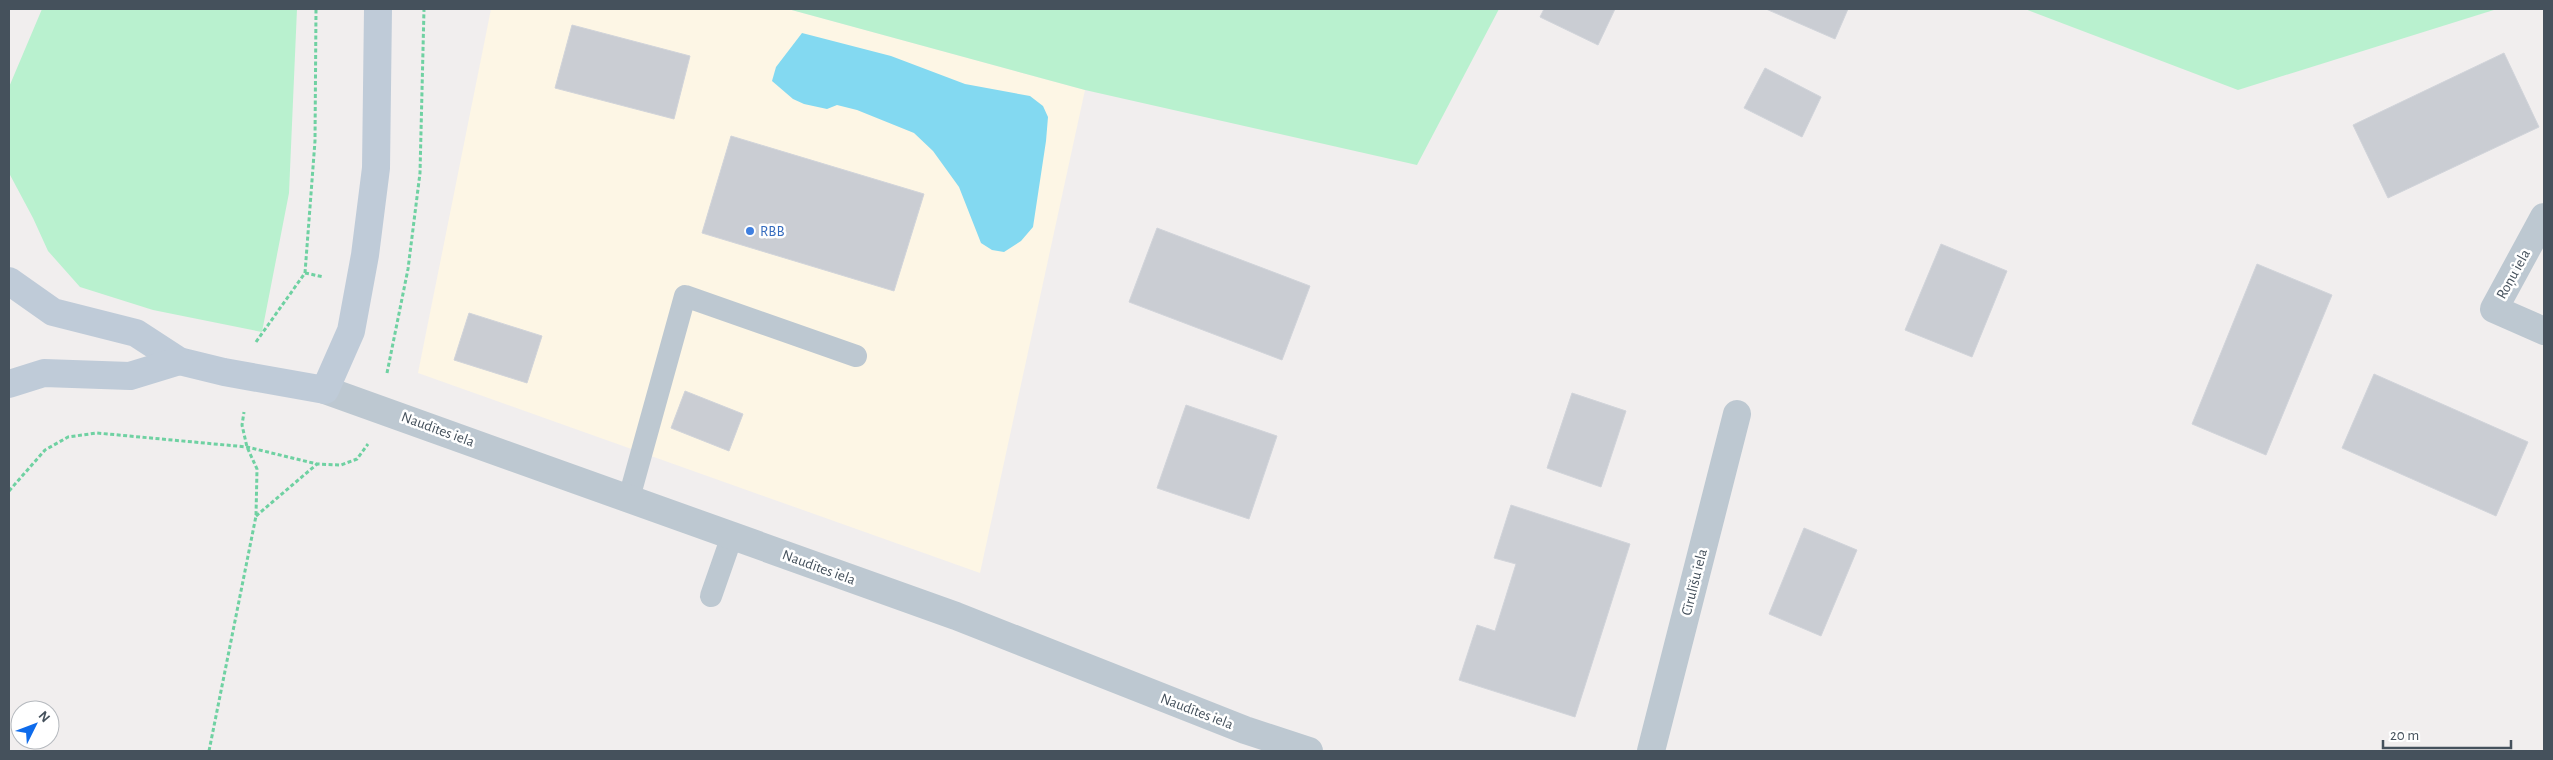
<svg xmlns="http://www.w3.org/2000/svg" width="2553" height="760" font-family="'Alegreya Sans',sans-serif">
<style>
.commercial{fill:#fdf6e5}
.green{fill:#b9f1cf}
.water{fill:#83d9f1}
.building{fill:#cacdd3;stroke:#d1d4da}
.lines{fill:none;stroke-linecap:round;stroke-linejoin:round}
.path{stroke:#6fd1a2;stroke-width:3;stroke-dasharray:4 2.5;stroke-linecap:butt}
.lane{stroke:#bdc8d1;stroke-width:22}
.street{stroke:#bdc8d1;stroke-width:28}
.secondary{stroke:#bfcbd8;stroke-width:28}
.shop-dot{fill:#3f7fe0;stroke:#fff;stroke-width:2}
.labels{text-anchor:middle;stroke-width:5;stroke-linejoin:round;paint-order:stroke}
.shop-label{font-size:15px;fill:#366cbe;stroke:#fff;text-anchor:start}
.street-label{font-size:15px;fill:#45515c;stroke:#fff}
</style>
<rect width="100%" height="100%" fill="#f1eeee"/>
<polygon class="commercial" points="491,9 788,9 1085,90 980,573 418,373"/>
<g class="green">
<polygon points="42,9 297,9 289,193 262,332 153,310 80,287 48,251 33,218 9,173 9,87"/>
<polygon points="788,9 1499,9 1417,165 1085,90"/>
<polygon points="2025,9 2497,9 2238,90"/>
</g>
<polygon class="water" points="802,33 891,56 965,84 1030,96 1043,106 1048,117 1046,141 1033,227 1021,241 1004,252 992,250 981,243 959,187 933,151 914,133 857,110 837,105 827,109 804,104 793,99 772,81 776,67"/>
<g class="building">
<polygon points="1544,9 1615,9 1598,45 1540,17"/>
<polygon points="1766,9 1848,9 1835,39"/>
<polygon points="572,25 690,56 674,119 555,88"/>
<polygon points="2504,53 2539,127 2388,198 2353,125"/>
<polygon points="1765,68 1821,97 1802,137 1744,108"/>
<polygon points="731,136 924,194 894,291 702,233"/>
<polygon points="1157,228 1310,286 1282,360 1129,302"/>
<polygon points="1941,244 2007,271 1972,357 1905,330"/>
<polygon points="2257,264 2332,295 2266,455 2192,424"/>
<polygon points="469,313 542,336 527,383 454,360"/>
<polygon points="2374,374 2528,442 2496,516 2342,448"/>
<polygon points="685,391 743,414 729,451 671,428"/>
<polygon points="1572,393 1626,411 1601,487 1547,468"/>
<polygon points="1186,405 1277,436 1249,519 1157,488"/>
<polygon points="1511,505 1630,544 1575,717 1459,680 1477,625 1495,631 1516,564 1494,558"/>
<polygon points="1804,528 1857,550 1821,636 1769,614"/>
</g>
<g class="lines">
<g class="path">
<polyline points="305,273 324,277"/>
<polyline points="256,342 305,273 315,141 316,9"/>
<polyline points="387,373 408,269 420,173 424,9"/>
<polyline points="9,491 45,450 68,437 97,433 247,447 317,464 341,465 357,459 368,444"/>
<polyline points="256,516 317,464"/>
<polyline points="209,751 256,516 257,469 247,447 242,425 244,412"/>
</g>
<g class="lane">
<polyline points="629,498 685,296 856,356"/>
<polyline points="711,596 732,536"/>
</g>
<g class="street">
<polyline points="2544,217 2494,309 2544,331"/>
<polyline points="325,390 956,616 1245,730 1309,751"/>
<polyline points="1651,751 1737,414"/>
</g>
<g class="secondary">
<polyline points="9,281 53,312 136,333 179,361 224,372 325,390 351,331 365,255 376,168 378,9"/>
<polyline points="9,384 44,373 130,376 179,361"/>
</g>
</g>
<circle class="shop-dot" cx="750" cy="231" r="5"/>
<g class="labels">
<g class="shop-label">
<text x="760" y="236">RBB</text>
</g>
<g class="street-label">
<text transform="translate(2513 274) rotate(-61)" y="5">Roņu iela</text>
<text transform="translate(438 429) rotate(20)" y="5">Naudītes iela</text>
<text transform="translate(819 567) rotate(20)" y="5">Naudītes iela</text>
<text transform="translate(1694 582) rotate(-76)" y="5">Cīrulīšu iela</text>
<text transform="translate(1197 711) rotate(21)" y="5">Naudītes iela</text>
</g>
</g>
<rect width="2553" height="760" fill="none" stroke="#45515c" stroke-width="20"/>
<g transform="translate(35 725) rotate(48)"><circle r="24" fill="#ffffff" stroke="#b5b9be"/>
<path d="M0-4L9 19L0 12L-9 19Z" fill="#0e6beb"/>
<text y="-8" font-size="14" font-weight="bold" text-anchor="middle" fill="#45515c">N</text>
</g>
<path d="M2383 740v8h128v-8" fill="none" stroke="#45515c" stroke-width="2.5"/>
<text x="2390" y="740" font-size="15" fill="#45515c" stroke="#ffffff" stroke-width="4" paint-order="stroke">20 m</text>
</svg>
